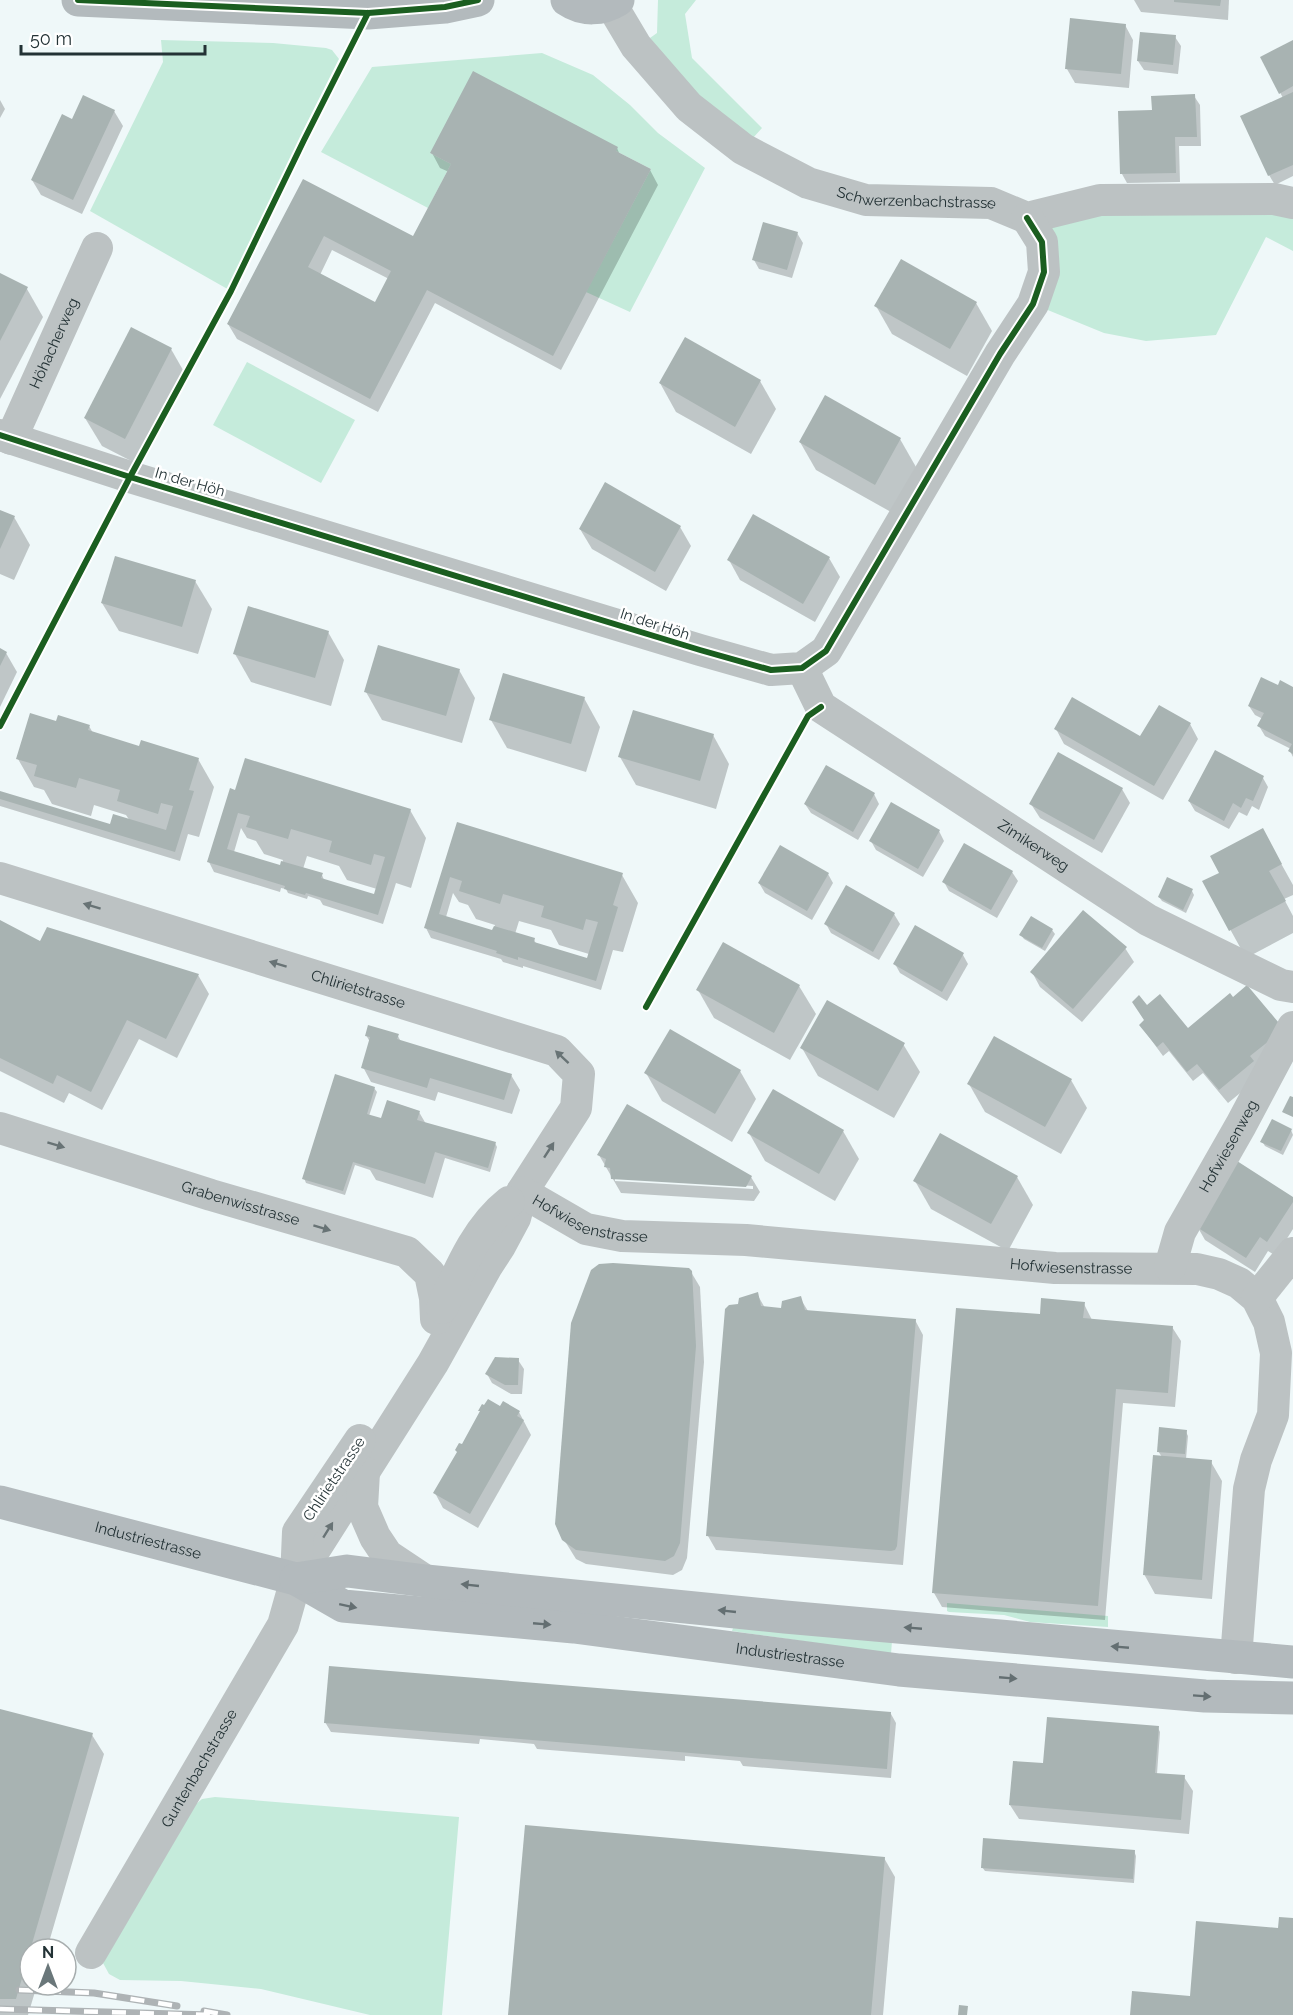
<svg xmlns="http://www.w3.org/2000/svg" width="1293" height="2015" font-family="Raleway,sans-serif">
<style>
.green{fill:#c5ebdb}
.shadow{fill:#0003;fill-rule:evenodd}
.building{fill:#a8b3b2;fill-rule:evenodd}
.lines{fill:none;stroke-linecap:round;stroke-linejoin:round}
.minor{stroke:#bcc2c3;stroke-width:32}
.major{stroke:#b3babd;stroke-width:33}
.rail-casing{stroke:#aeb3b5;stroke-width:7}
.rail{stroke:#fff;stroke-width:4.5;stroke-dasharray:14;stroke-linecap:butt}
.cycleway-casing{stroke:#fff;stroke-width:10}
.cycleway{stroke:#1b5e20;stroke-width:6}
.oneway{fill:#687375}
.oneway2{fill:#646f72}
.labels{text-anchor:middle;stroke-width:5;stroke-linejoin:round;paint-order:stroke}
.street-label{font-size:15px;fill:#233235;stroke:#fff}
</style>
<rect width="100%" height="100%" fill="#eff8f9"/>
<g class="green">
<polygon points="658,0 696,0 685,14 692,58 762,128 752,139 724,121 684,82 650,38 657,33"/>
<polygon points="161,40 273,43 326,48 332,50 339,59 302,133 304,140 231,291 90,211 163,62"/>
<polygon points="542,53 593,75 630,105 658,133 705,168 630,312 586,292 651,169 616,151 430,153 451,164 428,208 321,152 372,67"/>
<polygon points="1293,203 1293,251 1266,237 1216,335 1146,341 1104,333 1033,304 1027,218"/>
<polygon points="247,362 355,420 321,483 213,425"/>
<polygon points="947,1603 1108,1616 1108,1627 1030,1622 1004,1615 949,1612 947,1611"/>
<polygon points="733,1628 892,1641 891,1654 732,1631"/>
<polygon points="215,1797 459,1817 442,2015 370,2015 261,1989 181,1981 120,1980 109,1974 103,1963 196,1804 202,1799"/>
</g>
<g class="shadow">
<polygon points="1134,0 1229,0 1228,20 1141,12"/>
<polygon points="1125,25 1133,40 1129,88 1075,83 1067,69"/>
<polygon points="1175,37 1181,46 1178,74 1144,70 1138,61"/>
<polygon points="1293,42 1293,176 1275,185 1269,175 1283,98 1262,58"/>
<polygon points="1194,96 1200,105 1201,146 1179,146 1180,182 1127,183 1122,174 1120,113 1153,112"/>
<polygon points="0,100 5,109 0,118"/>
<polygon points="114,111 123,126 82,214 41,195 32,180 73,121"/>
<path d="M617,148L620,155L650,170L658,185L561,370L435,303L378,412L237,339L228,324L304,181L414,238L449,172L440,168L432,153ZM332,250L389,279L376,304L320,275Z"/>
<polygon points="797,233 803,243 792,278 759,269 754,260"/>
<polygon points="0,274 27,289 43,317 0,399"/>
<polygon points="976,303 992,331 967,376 892,334 876,306"/>
<polygon points="171,349 187,377 141,466 102,446 85,418"/>
<polygon points="760,381 776,409 751,454 676,412 660,383"/>
<polygon points="900,439 916,467 891,512 816,470 800,442"/>
<polygon points="0,511 14,517 30,545 14,580 0,574"/>
<polygon points="680,527 691,546 666,591 592,549 580,529"/>
<polygon points="829,558 840,577 815,622 740,580 729,560"/>
<polygon points="195,581 212,609 198,654 119,631 102,603"/>
<polygon points="328,632 344,660 331,706 251,682 235,654"/>
<polygon points="0,650 6,653 17,672 0,707"/>
<polygon points="459,670 475,698 462,743 382,720 366,692"/>
<polygon points="1293,689 1293,757 1290,751 1291,749 1265,736 1259,726 1263,719 1255,715 1249,706"/>
<polygon points="584,698 600,727 586,772 507,748 491,720"/>
<polygon points="57,723 89,726 93,733 140,748 198,759 214,787 199,837 188,834 180,861 0,806 0,792 111,826 130,821 126,815 94,805 91,816 52,804 44,790 34,787 18,759"/>
<polygon points="1190,724 1198,739 1163,800 1064,744 1056,729 1141,738"/>
<polygon points="713,735 729,764 716,809 636,785 620,757"/>
<polygon points="1263,778 1268,787 1259,810 1252,806 1247,816 1239,812 1229,829 1195,811 1189,801"/>
<polygon points="1122,789 1130,803 1102,853 1040,818 1031,804"/>
<path d="M231,790L410,810L426,838L411,888L396,883L383,924L323,905L320,900L308,896L307,899L288,893L286,889L281,888L280,892L214,872L209,862ZM241,828L247,838L256,841L264,854L283,860L281,867L234,852ZM307,856L339,866L347,880L377,889L375,896L324,880L322,875L303,869Z"/>
<polygon points="874,794 879,804 858,840 811,813 805,804"/>
<path d="M458,824L622,875L638,903L623,952L613,950L601,990L523,966V968L503,962L501,959L431,938L426,928ZM453,893L459,902L468,905L476,919L495,925L493,932L446,917ZM519,921L551,930L559,945L589,954L588,960L537,945L534,940L515,934Z"/>
<polygon points="939,831 944,841 923,877 876,850 871,841"/>
<polygon points="1278,858 1293,885 1293,895 1284,899 1293,916 1293,933 1246,958 1204,882"/>
<polygon points="1012,872 1018,881 997,918 949,891 944,882"/>
<polygon points="828,874 833,883 812,920 765,893 759,883"/>
<polygon points="1192,891 1194,895 1186,913 1162,901 1159,897"/>
<polygon points="894,914 900,924 879,960 831,933 826,924"/>
<polygon points="0,922 41,943 198,975 209,994 177,1058 139,1039 102,1110 69,1093 64,1103 0,1071"/>
<polygon points="1052,930 1055,934 1045,951 1024,939 1021,935"/>
<polygon points="723,944 799,986 816,1014 790,1060 714,1018 698,990"/>
<polygon points="1125,948 1134,962 1082,1022 1040,987 1032,972"/>
<polygon points="963,955 968,964 947,1001 900,973 895,964"/>
<polygon points="1147,1007 1188,1030 1291,1044 1261,1076 1228,1103 1203,1073 1193,1081 1169,1051 1163,1056 1141,1026 1145,1021 1140,1013"/>
<polygon points="366,1035 398,1036 401,1042 511,1075 520,1090 512,1114 438,1092 435,1101 371,1082 363,1067 370,1042"/>
<polygon points="903,1044 920,1072 894,1118 818,1076 802,1048"/>
<polygon points="740,1071 756,1099 732,1142 662,1101 646,1073"/>
<polygon points="1071,1080 1087,1108 1061,1154 985,1112 969,1084"/>
<polygon points="374,1088 377,1092 369,1116 380,1119 419,1112 426,1124 495,1143 497,1147 490,1172 445,1158 433,1198 376,1180 370,1170 355,1165 345,1195 306,1183 304,1178"/>
<polygon points="1291,1130 1293,1135 1283,1155 1265,1146 1262,1141"/>
<polygon points="843,1131 859,1159 835,1201 765,1161 749,1133"/>
<path d="M599,1155L751,1177L760,1192L754,1201L621,1193ZM615,1178L753,1186V1189L615,1181Z"/>
<polygon points="1017,1177 1033,1205 1008,1251 931,1209 915,1181"/>
<polygon points="1293,1199 1293,1229 1276,1256 1268,1251 1255,1272 1205,1240 1197,1226"/>
<polygon points="691,1272 700,1287 704,1362 687,1558 682,1570 673,1575 586,1564 576,1559 558,1530 556,1524"/>
<polygon points="757,1294 765,1308 782,1309 800,1298 808,1311 915,1320 923,1335 903,1565 716,1550 708,1536 740,1305"/>
<polygon points="1084,1304 1092,1320 1172,1327 1181,1341 1175,1407 1123,1403 1105,1620 942,1607 934,1593 1041,1316"/>
<polygon points="518,1360 524,1369 522,1394 511,1394 492,1383 487,1374"/>
<polygon points="519,1412 531,1435 478,1528 443,1508 435,1493 462,1446"/>
<polygon points="1186,1432 1188,1436 1186,1459 1211,1462 1222,1481 1212,1599 1155,1594 1144,1574 1162,1457 1158,1451"/>
<polygon points="0,1710 92,1735 104,1754 47,1949 30,1949 30,1985 37,1985 28,2015 0,2015"/>
<polygon points="891,1714 896,1723 891,1778 743,1766 740,1761 685,1756 685,1761 537,1749 534,1744 480,1739 479,1744 331,1732 325,1722"/>
<polygon points="1158,1728 1160,1732 1157,1774 1184,1777 1193,1791 1189,1834 1019,1819 1010,1805 1045,1765"/>
<polygon points="1134,1851 1136,1856 1134,1883 985,1871 982,1867"/>
<polygon points="884,1858 895,1877 883,2015 510,2015"/>
</g>
<g class="building">
<polygon points="1174,0 1221,0 1220,6 1174,2"/>
<polygon points="1070,18 1126,24 1121,74 1065,69"/>
<polygon points="1140,32 1176,35 1173,65 1137,61"/>
<polygon points="1293,40 1293,86 1279,94 1260,57"/>
<path d="M473,71L618,147L616,151L651,169L553,356L427,290L370,399L227,324L303,179L413,236L451,164L430,153ZM324,236L391,271L375,302L308,267Z"/>
<polygon points="1293,92 1293,165 1268,176 1240,116"/>
<polygon points="1195,94 1197,137 1175,137 1176,173 1120,174 1118,111 1152,110 1151,96"/>
<polygon points="83,95 115,110 73,200 31,180 62,114 72,119"/>
<polygon points="763,222 798,232 787,270 752,260"/>
<polygon points="901,259 977,302 950,349 874,306"/>
<polygon points="0,273 28,287 0,341"/>
<polygon points="131,327 172,348 125,439 84,418"/>
<polygon points="685,337 761,380 735,427 659,383"/>
<polygon points="825,395 901,438 875,485 799,442"/>
<polygon points="605,482 681,526 655,572 579,529"/>
<polygon points="0,510 15,516 0,549"/>
<polygon points="753,514 830,557 803,604 727,560"/>
<polygon points="115,556 196,580 182,627 101,603"/>
<polygon points="248,606 329,631 315,678 233,654"/>
<polygon points="378,645 460,669 446,716 364,692"/>
<polygon points="0,648 7,652 0,666"/>
<polygon points="503,673 585,697 571,744 489,720"/>
<polygon points="1261,677 1278,685 1280,680 1293,687 1293,754 1288,751 1292,744 1257,726 1264,713 1248,706"/>
<polygon points="1072,697 1140,736 1159,705 1191,723 1154,786 1054,729"/>
<polygon points="633,710 714,734 700,781 618,757"/>
<polygon points="30,713 56,721 58,715 90,725 88,730 139,746 141,740 199,758 189,790 194,791 175,852 0,799 0,791 110,824 113,814 166,830 173,806 161,803 158,814 117,801 120,790 79,778 76,788 34,776 37,765 16,759"/>
<polygon points="1215,750 1264,776 1253,801 1246,798 1241,808 1233,803 1224,821 1188,801"/>
<polygon points="1058,752 1123,788 1094,840 1029,804"/>
<path d="M245,758L411,809L378,915L306,893L305,895L284,889L285,886L207,862L230,788L235,790ZM238,813L250,816L246,827L288,839L291,829L332,841L329,852L371,865L374,854L385,857L374,894L321,878L323,873L281,861L280,865L227,849Z"/>
<polygon points="826,765 875,793 853,832 804,804"/>
<polygon points="891,802 940,830 918,869 869,841"/>
<path d="M457,822L623,873L613,905L618,907L596,981L518,957V960L496,953L497,951L424,928ZM450,877L462,881L459,891L500,904L503,894L544,906L541,917L583,930L586,919L598,922L587,958L534,942L535,938L494,926L492,930L439,914Z"/>
<polygon points="1263,828 1282,864 1269,871 1286,901 1229,931 1202,881 1219,873 1210,856"/>
<polygon points="964,843 1013,871 991,910 942,882"/>
<polygon points="780,845 829,873 807,911 758,883"/>
<polygon points="1167,877 1193,889 1183,910 1158,897"/>
<polygon points="846,885 895,913 873,952 824,924"/>
<polygon points="1083,910 1127,947 1073,1009 1030,972"/>
<polygon points="1031,916 1053,929 1042,948 1019,935"/>
<polygon points="0,920 40,941 47,927 199,974 166,1039 127,1020 91,1092 57,1075 53,1084 0,1058"/>
<polygon points="915,925 964,953 942,992 893,964"/>
<polygon points="723,942 800,985 774,1033 696,990"/>
<polygon points="1247,985 1284,1029 1250,1056 1254,1061 1219,1090 1197,1064 1187,1072 1163,1042 1157,1047 1139,1025 1144,1020 1132,1002 1139,995 1147,1005 1160,994 1188,1028 1230,993 1233,997"/>
<polygon points="827,1000 905,1043 878,1091 800,1048"/>
<polygon points="368,1025 399,1034 397,1039 512,1074 504,1100 430,1078 427,1088 361,1068 370,1037 365,1036"/>
<polygon points="670,1029 741,1070 715,1114 644,1073"/>
<polygon points="994,1036 1072,1079 1045,1127 967,1084"/>
<polygon points="335,1074 375,1087 367,1114 381,1118 387,1100 420,1111 417,1120 496,1142 488,1168 435,1152 425,1184 353,1162 343,1191 302,1179"/>
<polygon points="773,1089 844,1130 819,1174 747,1133"/>
<polygon points="1290,1096 1293,1097 1293,1117 1282,1112"/>
<polygon points="627,1104 752,1176 746,1187 611,1179 610,1168 604,1167 606,1159 597,1155"/>
<polygon points="1272,1119 1292,1129 1281,1151 1260,1142"/>
<polygon points="940,1133 1018,1176 991,1224 913,1181"/>
<polygon points="1237,1161 1293,1197 1293,1202 1267,1242 1260,1237 1246,1258 1195,1226"/>
<polygon points="613,1263 689,1268 692,1271 696,1346 680,1543 674,1556 665,1561 576,1550 562,1540 555,1524 571,1323 591,1270 599,1264"/>
<polygon points="758,1292 761,1306 781,1308 782,1301 801,1296 805,1310 916,1319 897,1546 895,1550 891,1551 706,1536 725,1309 729,1305 738,1304 739,1298"/>
<polygon points="1041,1298 1085,1302 1083,1318 1173,1326 1168,1393 1116,1389 1098,1606 932,1593 956,1308 1040,1314"/>
<polygon points="495,1357 519,1358 518,1385 505,1385 485,1374"/>
<polygon points="488,1399 500,1406 503,1401 520,1411 517,1416 524,1420 470,1514 433,1493 457,1452 455,1450 459,1443 462,1444 480,1411 478,1411 482,1404 484,1405"/>
<polygon points="1159,1427 1187,1430 1185,1454 1157,1452"/>
<polygon points="1153,1455 1212,1460 1202,1580 1143,1575"/>
<polygon points="329,1666 891,1712 887,1769 324,1723"/>
<polygon points="0,1709 93,1733 16,1999 0,1999"/>
<polygon points="1047,1717 1159,1726 1155,1773 1185,1775 1181,1820 1009,1805 1013,1761 1043,1763"/>
<polygon points="525,1825 885,1857 871,2015 508,2015"/>
<polygon points="983,1838 1135,1850 1133,1879 981,1868"/>
<polygon points="1279,1917 1293,1918 1293,2015 1130,2015 1132,1991 1190,1996 1196,1921 1278,1928"/>
<polygon points="959,2005 968,2006 967,2015 958,2015"/>
</g>
<g class="lines">
<g class="minor">
<path id="s1" d="M611,4L636,46L689,107L743,149L808,183L866,200L991,203L1027,218L1100,200L1274,199L1293,203"/>
<polyline points="0,435 130,477 700,650 771,670 802,668 826,651 1000,354 1033,304 1044,272 1042,242 1027,218"/>
<path id="s2" d="M11,439L97,248"/>
<path id="s3" d="M802,668L821,707L1148,920L1281,985L1293,987"/>
<path id="s4" d="M0,878L557,1051L579,1074L576,1108L522,1192L515,1218L500,1246L487,1266L433,1363L296,1579"/>
<path id="s5" d="M0,1128L211,1195L407,1252L430,1274L435,1298L436,1319"/>
<path id="s6" d="M522,1192L586,1229L622,1236L746,1240L1055,1268L1197,1269L1219,1274L1239,1283L1257,1298L1269,1322L1276,1353L1273,1415L1256,1460L1249,1489L1236,1658"/>
<path id="s7" d="M1170,1267L1180,1232L1241,1125L1293,1027"/>
<polyline points="1257,1298 1293,1253"/>
<path d="M442,1308C459,1271 476,1228 509,1202"/>
<polyline points="364,1472 362,1507 375,1537 387,1555 426,1581"/>
<path id="s8" d="M91,1953L283,1625L296,1579L298,1532L360,1440"/>
</g>
<g class="major">
<polyline points="78,0 368,13 445,7 478,0"/>
<path d="M567,0C583,11 602,10 618,0"/>
<path id="s9" d="M0,1502L296,1579L343,1606L574,1627L899,1670L1205,1696L1293,1698"/>
<polyline points="296,1579 347,1571 426,1581 785,1617 1293,1662"/>
</g>
<g class="rail-casing">
<g id="rail">
<polyline points="19,1990 94,1993 177,2006"/>
<polyline points="0,2009 211,2015"/>
<polyline points="204,2011 227,2015"/>
</g>
</g>
<use href="#rail" class="rail"/>
<g class="cycleway-casing">
<g id="cycleway">
<polyline points="78,0 368,13 445,7 478,0"/>
<polyline points="0,435 130,477 700,650 771,670 802,668 826,651 1000,354 1033,304 1044,272 1042,242 1027,218"/>
<polyline points="0,726 130,477 231,291 304,140 368,13"/>
<polyline points="646,1007 808,716 821,707"/>
</g>
</g>
<use href="#cycleway" class="cycleway"/>
</g>
<defs><path id="oneway-solid" d="M-6-.8H1V-3.2L6.5 0L1 3.2V.8H-6Z" transform="scale(1.5)"/></defs>
<g class="oneway">
<use href="#oneway-solid" transform="translate(92 906) rotate(-163)"/>
<use href="#oneway-solid" transform="translate(278 964) rotate(-163)"/>
<use href="#oneway-solid" transform="translate(562 1057) rotate(-137)"/>
<use href="#oneway-solid" transform="translate(56 1145) rotate(17)"/>
<use href="#oneway-solid" transform="translate(549 1150) rotate(-57)"/>
<use href="#oneway-solid" transform="translate(322 1228) rotate(17)"/>
<use href="#oneway-solid" transform="translate(328 1530) rotate(-58)"/>
</g>
<g class="oneway2">
<use href="#oneway-solid" transform="translate(470 1585) rotate(-174)"/>
<use href="#oneway-solid" transform="translate(348 1606) rotate(12)"/>
<use href="#oneway-solid" transform="translate(727 1611) rotate(-174)"/>
<use href="#oneway-solid" transform="translate(542 1624) rotate(5)"/>
<use href="#oneway-solid" transform="translate(913 1628) rotate(-175)"/>
<use href="#oneway-solid" transform="translate(1120 1647) rotate(-175)"/>
<use href="#oneway-solid" transform="translate(1008 1678) rotate(5)"/>
<use href="#oneway-solid" transform="translate(1202 1696) rotate(4)"/>
</g>
<g class="labels">
<g class="street-label">
<text dy="5" stroke="none"><textPath href="#s1" startOffset="382">Schwerzenbachstrasse</textPath></text>
<text dy="5" stroke="none"><textPath href="#s2" startOffset="105">Höhacherweg</textPath></text>
<text transform="translate(190 482) rotate(16)" y="5">In der Höh</text>
<text transform="translate(655 624) rotate(18)" y="5">In der Höh</text>
<text dy="5" stroke="none"><textPath href="#s3" startOffset="297">Zimikerweg</textPath></text>
<text dy="5" stroke="none"><textPath href="#s4" startOffset="375">Chlirietstrasse</textPath></text>
<text dy="5" stroke="none"><textPath href="#s7" startOffset="135">Hofwiesenweg</textPath></text>
<text dy="5" stroke="none"><textPath href="#s5" startOffset="252">Grabenwisstrasse</textPath></text>
<text dy="5" stroke="none"><textPath href="#s6" startOffset="75">Hofwiesenstrasse</textPath></text>
<text dy="5" stroke="none"><textPath href="#s6" startOffset="561">Hofwiesenstrasse</textPath></text>
<text transform="translate(334 1479) rotate(-56)" y="5">Chlirietstrasse</text>
<text dy="5" stroke="none"><textPath href="#s9" startOffset="153">Industriestrasse</textPath></text>
<text dy="5" stroke="none"><textPath href="#s9" startOffset="810">Industriestrasse</textPath></text>
<text dy="5" stroke="none"><textPath href="#s8" startOffset="214">Guntenbachstrasse</textPath></text>
</g>
</g>
<g transform="translate(48 1967)"><circle r="28" fill="#ffffff" stroke="#a7adae" stroke-width="1.5"/>
<path d="M0-4.5L10 22L0 15L-10 22Z" fill="#6a777a"/>
<text y="-9" font-size="16" font-weight="bold" text-anchor="middle" fill="#233235">N</text>
</g>
<path d="M21 45v9h184v-9" fill="none" stroke="#233235" stroke-width="3"/>
<text x="30" y="45" font-size="18" fill="#233235" stroke="#ffffff" stroke-width="4.5" paint-order="stroke">50 m</text>
</svg>
